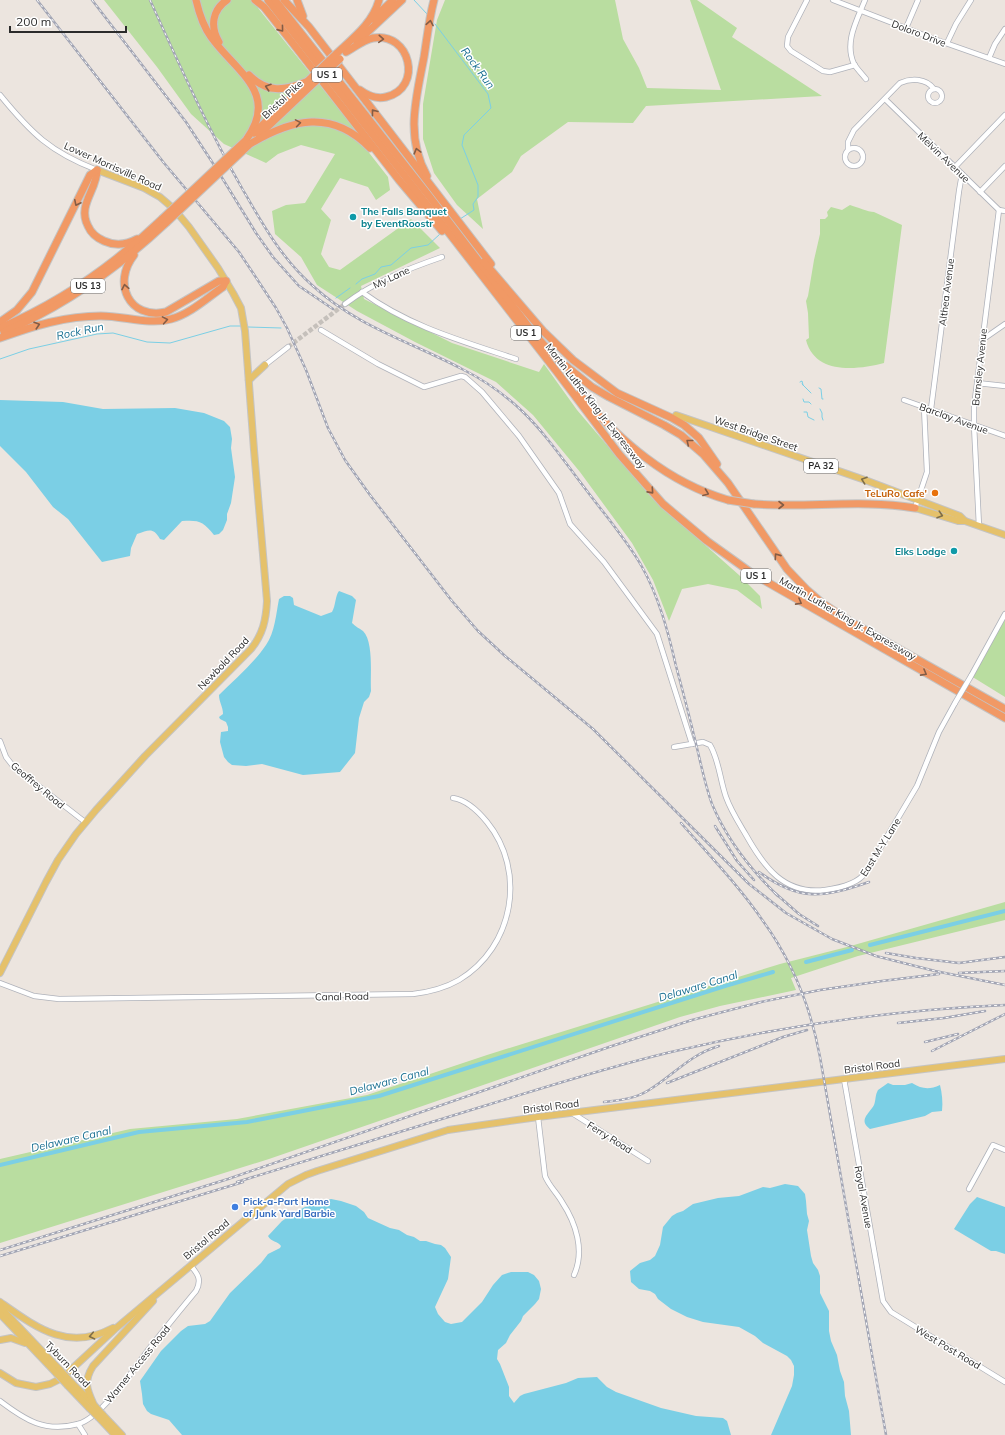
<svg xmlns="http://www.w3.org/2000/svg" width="1005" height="1435" font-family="Mulish,sans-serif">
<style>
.green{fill:#b9dda0}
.water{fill:#7bcfe5}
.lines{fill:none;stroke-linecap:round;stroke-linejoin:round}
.stream{stroke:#7bcfe5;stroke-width:1}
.canal{stroke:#7bcfe5;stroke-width:4}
.minor-tunnel{stroke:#c5c0bb;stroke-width:4.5;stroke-dasharray:4.5 2;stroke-linecap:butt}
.minor-casing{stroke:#afb2ba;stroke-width:6}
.major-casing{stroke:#c4c4c4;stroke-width:8}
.highway-casing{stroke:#c4c4c4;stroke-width:9}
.minor{stroke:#fff;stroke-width:4.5}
.major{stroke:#e5c16b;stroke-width:6}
.highway{stroke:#f19965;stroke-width:7}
.rail-casing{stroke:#a2a5b4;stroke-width:2.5}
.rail{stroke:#fff;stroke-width:1;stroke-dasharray:3;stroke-linecap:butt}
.minor-bridge-casing{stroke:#afb2ba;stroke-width:6;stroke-linecap:butt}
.major-bridge-casing{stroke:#c4c4c4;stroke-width:8;stroke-linecap:butt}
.highway-bridge-casing{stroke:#c4c4c4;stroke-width:9;stroke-linecap:butt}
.minor-bridge{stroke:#fff;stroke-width:4.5}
.major-bridge{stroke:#e5c16b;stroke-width:6}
.highway-bridge{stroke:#f19965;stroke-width:7}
.oneway{stroke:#845c45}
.oneway2{stroke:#7f6e48}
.culture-dot{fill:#0f9aa8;stroke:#fff;stroke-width:1.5}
.food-dot{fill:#e8710a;stroke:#fff;stroke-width:1.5}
.shop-dot{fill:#3f7fe0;stroke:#fff;stroke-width:1.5}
.labels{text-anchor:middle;stroke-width:3;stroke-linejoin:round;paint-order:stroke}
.shield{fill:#fff;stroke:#6b6b6b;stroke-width:1}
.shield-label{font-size:9px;font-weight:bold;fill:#2b2b2b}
.street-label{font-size:10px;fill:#2b2b2b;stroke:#fff}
.culture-label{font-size:10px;font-weight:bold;fill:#0d838f;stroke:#fff;text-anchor:start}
.food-label{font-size:10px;font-weight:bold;fill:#c56008;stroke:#fff;text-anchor:end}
.shop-label{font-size:10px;font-weight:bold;fill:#366cbe;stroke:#fff;text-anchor:start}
.water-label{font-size:11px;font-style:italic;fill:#196f91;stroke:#fff}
</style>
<rect width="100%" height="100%" fill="#ece5df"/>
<g class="green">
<polygon points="104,0 257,0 258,8 351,124 370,154 388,177 390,190 376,200 368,187 340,178 321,209 331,220 321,254 329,267 340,270 411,219 440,248 361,286 364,299 452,343 539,372 544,364 577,410 652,498 739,575 760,596 762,609 737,590 708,584 682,589 669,621 653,580 632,543 580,472 533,415 496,382 415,342 357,311 317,285 301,257 275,234 272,211 286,205 305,203 335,154 301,145 278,154 266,163 224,144 191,114 157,67"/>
<polygon points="445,0 615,0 623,39 639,68 647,88 721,90 690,0 697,0 737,28 732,37 822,96 646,106 633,123 568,122 521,156 512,172 477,199 483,229 457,205 434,173 423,139 423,104 437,20"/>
<path d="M850,205C857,207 868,212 874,212L902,225L884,363C857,370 815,375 806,340L809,338L808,313L806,301L808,296L814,260L820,234V219H825L828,216L827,212L831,207L842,210Z"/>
<polygon points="1005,614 1005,697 971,676"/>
<polygon points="1005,902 1005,920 858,956 791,978 796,990 720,1006 680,1017 269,1159 0,1243 0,1159 130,1129 237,1119 367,1095 487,1055 780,964 847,947"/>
</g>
<g class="water">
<path d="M0,400L63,402L103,409L175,408L204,413L224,421L230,427L232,439L231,448L235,477L231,503L227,514V520L223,530L219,534L214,535C203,521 199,520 182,521L164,540L160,539C153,527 149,530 137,534L131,548L130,556L102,562L68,519L53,507L26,472L0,446Z"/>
<path d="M339,591L352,596L356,600L352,623C356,627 359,628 363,631C374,642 370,676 371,691L369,697L364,702L359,718L355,753L340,772L303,775L262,764L246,766L232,765L228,762L224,757L220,742L221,732L228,731V727L226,722L220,719L219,717L223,714C223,707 219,702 219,695C234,680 254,663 266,645C275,632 276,614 279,599L284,596H290L293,598L294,605L321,616L332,612C336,605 335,596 339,591Z"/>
<path d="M888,1083L893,1085H905L912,1083C922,1089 929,1090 940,1085C942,1093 943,1102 942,1111L932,1112L925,1116L870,1129C858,1120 869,1114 874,1105C876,1100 875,1095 878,1090Z"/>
<polygon points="785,1184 798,1186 805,1194 806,1201 807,1214 809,1221 807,1230 811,1256 813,1263 818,1270 820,1276 820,1293 829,1311 829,1331 831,1341 837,1355 840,1371 844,1382 845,1396 849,1411 851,1435 771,1435 792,1386 794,1375 794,1366 791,1360 787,1356 763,1343 755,1336 739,1327 703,1322 687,1317 671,1309 658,1299 655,1294 650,1291 639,1289 631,1282 630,1271 640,1263 650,1260 655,1256 660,1245 663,1227 672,1216 677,1213 683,1211 693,1204 718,1198 739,1196 763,1187 770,1188"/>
<polygon points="977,1197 1005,1207 1005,1254 996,1251 991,1251 954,1229 970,1204"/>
<path d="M331,1199L341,1201L356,1206L364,1212L368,1218L390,1228L399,1230L407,1235L414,1237L420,1241H426L435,1244L441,1245L445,1248L451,1257L448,1279L435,1307L438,1314L445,1322L451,1324L462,1322L482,1302L493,1285L502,1275L511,1272H528L534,1275L539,1281L541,1289L539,1299L535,1304L523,1316L521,1321L510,1335L506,1343L498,1350L497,1359L500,1364L509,1387V1396L514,1403L520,1396L524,1394L566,1383L578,1378L597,1377L607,1387L616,1392L661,1408L696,1416L723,1418L727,1421L731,1435H182L169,1420L151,1414L147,1411L143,1404L142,1394L140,1381L161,1351L181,1331L188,1326L205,1324L210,1321L230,1293L261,1263L268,1254L280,1248L281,1246C278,1241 271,1242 268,1236L282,1221L297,1211L309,1205Z"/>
</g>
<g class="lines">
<g class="stream">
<polyline points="414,0 427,14"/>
<polyline points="435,24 488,94 491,108 464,135 462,145 478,185 478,197 473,204 474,210 460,219"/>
<polyline points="356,284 362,279 375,274 381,267 391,265 411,248 428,245 440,234"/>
<polyline points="336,298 350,288"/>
<polyline points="248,327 281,328"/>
<polyline points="0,359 29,349 97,334 113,333 147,342 170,343 230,326 242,326"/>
<polyline points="800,382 802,381 803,385"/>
<polyline points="802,384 811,393"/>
<polyline points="819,388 821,389 822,399 823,399"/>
<polyline points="803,399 804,402 809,402 811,404"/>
<polyline points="820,409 822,413 822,417 823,420"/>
<polyline points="804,412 807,412 808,417 814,420"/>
</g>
<g class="canal">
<polyline points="870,945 1005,911"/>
<polyline points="806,962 852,950"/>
<polyline points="0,1165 139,1132 247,1122 379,1096 725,986 773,972"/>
</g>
<polyline class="minor-tunnel" points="288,347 345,304"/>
<g class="minor-casing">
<g id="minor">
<polyline points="807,0 788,37 787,46 791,51 823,71 830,72 855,65"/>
<polyline points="833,0 934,39 1005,64"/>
<path d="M865,0C857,20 844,42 854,64C857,69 862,74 866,79"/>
<polyline points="906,28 918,0"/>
<polyline points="947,43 956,24 971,0"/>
<polyline points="989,58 995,44 1005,29"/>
<circle cx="935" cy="96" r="7"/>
<path d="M0,95C31,133 50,152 97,170"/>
<polyline points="885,99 999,210 1005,211"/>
<circle cx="854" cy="157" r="9"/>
<path d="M848,149V142L854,130L900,83C911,78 926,78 934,89"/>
<polyline points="955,167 1005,115"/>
<polyline points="980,192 1005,166"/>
<path d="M362,292C408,326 462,341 516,359"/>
<path d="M345,304C374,282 407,269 442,257"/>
<polyline points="321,330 378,364 424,387 461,376 465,377 482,392 519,436 559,493 570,524 604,562 657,634 692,744"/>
<polyline points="982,340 1005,324"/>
<polyline points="265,365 288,347"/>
<polyline points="977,383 1005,386"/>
<polyline points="904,400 1005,436"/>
<polyline points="931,409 959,191 962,174"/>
<polyline points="915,508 927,472 924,407"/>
<polyline points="979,526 974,425 974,407 999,210"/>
<polyline points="971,676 1005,614"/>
<polyline points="0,741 6,757 13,766 85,822"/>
<path d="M674,747L703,742L710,745C719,760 720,780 726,797C731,811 739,823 746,835C764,867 784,895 825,890C840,888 858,884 866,872L917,786L939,732L955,703"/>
<path d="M0,983L34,996L59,999L413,994C430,992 445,988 459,980C514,947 527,871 487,822C478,811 467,800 453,798"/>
<polyline points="844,1079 883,1301 891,1312 1005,1382"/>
<polyline points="572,1113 648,1161"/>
<path d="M538,1117L545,1176C549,1186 557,1193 562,1202C576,1223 585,1251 574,1275"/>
<polyline points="969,1189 993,1145 1005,1150"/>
<path d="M0,1401C25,1420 45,1433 78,1424C100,1419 134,1369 148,1350C164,1330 180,1310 196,1291C202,1280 198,1274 191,1266"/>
<polyline points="78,1424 85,1435"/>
</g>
</g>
<g class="major-casing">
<g id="major">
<polyline points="249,380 265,365"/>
<polyline points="676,415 865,480 960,516 965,521 1005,535"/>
<polyline points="915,508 958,521 965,521"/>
<path d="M0,973L46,882L58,860L76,834L96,810L145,756L251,649C263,634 266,620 267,601L254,450L245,331L241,308L233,293L218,268L189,227L174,209L160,197L144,188L97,170"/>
<path d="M0,1302C37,1328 68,1352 113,1328"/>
<polyline points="0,1307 60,1370"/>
<polyline points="0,1314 56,1373"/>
<polyline points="0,1340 11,1338 25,1343"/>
<polyline points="0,1373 16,1383 36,1387 50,1384 62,1378 115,1329 288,1184 306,1175 317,1171 448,1130 538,1117 1005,1059"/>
<polyline points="72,1383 91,1402"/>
<polyline points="68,1386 89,1408"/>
<path d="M94,1405C87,1390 83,1382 93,1366L153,1301"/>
<polyline points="103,1415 122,1435"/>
<polyline points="99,1418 115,1435"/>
</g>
</g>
<g class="highway-casing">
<g id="highway">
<path d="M196,0C199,13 203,26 211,37C236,72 280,93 246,140"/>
<polyline points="255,0 264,7 291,41 399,180 442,231"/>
<polyline points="268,0 557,372 619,454 663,504 707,541 753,574 1005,718"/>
<polyline points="275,0 429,196 535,335 555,357 592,387 609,397 664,425 681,435 703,454 728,483 787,569 807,590 822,603 851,622 1005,709"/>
<polyline points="284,0 309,27 491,264"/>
<polyline points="297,0 303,16"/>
<polyline points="373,19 393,0"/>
<path d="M219,42C210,27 212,10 227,0"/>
<polyline points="357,42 402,0"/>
<path d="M346,52C355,47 363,40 373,38C410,31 424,88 386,97C377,99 368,96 360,90"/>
<path d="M336,54C353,38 373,23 379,0"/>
<path d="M249,75C267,93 284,91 306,82"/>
<polyline points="254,133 313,76"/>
<polyline points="259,135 316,81"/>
<path d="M250,144C292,119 332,109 370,148"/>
<path d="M97,170C97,190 77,205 88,226C91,233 97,238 104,241C115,246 126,245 137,239"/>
<path d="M427,176C405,136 416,99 424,57C427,38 429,19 434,0"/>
<path d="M134,255C112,283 129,320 166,312L219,281H226"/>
<polyline points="484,262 543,331 573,360 617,393 672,418 684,425 699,438 717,464"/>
<polyline points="0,322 17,310 32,292 90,175 97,170"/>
<path d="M0,328C61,302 114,265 162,219"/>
<path d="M4,332C64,306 118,268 166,223"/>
<path d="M0,338C33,326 65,316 101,316C124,316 149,325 171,319C190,314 207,298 223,287L226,281"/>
<path d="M579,394C621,441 666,482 728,500"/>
<path d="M754,504C808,508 861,499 915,508"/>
</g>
</g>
<use href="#minor" class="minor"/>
<use href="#major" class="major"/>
<use href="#highway" class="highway"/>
<g class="rail-casing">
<g id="rail">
<polyline points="37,0 164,163 239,252 253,273 276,308 287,328 306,370 328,428 345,460 370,495 452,601 478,631 505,656 593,729 749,884 786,913 832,939 876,956 935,971 1005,985"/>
<polyline points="92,0 186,122 216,168 256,233 273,257 299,286 333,309"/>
<path d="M150,0C179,64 208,129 243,190C263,225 282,259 313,286C356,326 411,342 462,369C484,380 504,394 522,411C547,435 566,464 587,491C605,515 625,538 641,565C659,597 668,631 676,666C683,692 690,718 696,744C701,764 705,785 712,804C727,840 751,870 778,896"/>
<path d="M681,823C709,855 739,886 763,921C792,961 811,1008 820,1057L886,1435"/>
<polyline points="715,826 737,861 754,880"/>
<path d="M759,872C800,902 823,898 869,882"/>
<polyline points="775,893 799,914 818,926"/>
<polyline points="886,953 916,958 959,963 1005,957"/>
<polyline points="959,973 1005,971"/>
<polyline points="898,1023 944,1018 985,1011"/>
<polyline points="925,1042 958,1034"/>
<polyline points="932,1051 1005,1014"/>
<polyline points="667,1083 783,1037 807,1030"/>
<path d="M604,1102C620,1100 635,1099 649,1090C674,1075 689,1055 719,1046"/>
<path d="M237,1182C319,1157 402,1131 484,1106C546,1087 608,1067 671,1052C781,1026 893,1010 1005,1005"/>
<polyline points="0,1250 228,1179 612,1046 692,1020 761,1002 820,990 882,981 939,974"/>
<polyline points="0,1256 243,1182"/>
</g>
</g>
<use href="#rail" class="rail"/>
<g class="minor-bridge-casing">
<polyline id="minor-bridge" points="955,703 971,676"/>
</g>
<g class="major-bridge-casing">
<g id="major-bridge">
<polyline points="60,1370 72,1383"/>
<polyline points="56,1373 68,1386"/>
<polyline points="94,1405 103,1415"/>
<polyline points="89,1408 99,1418"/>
</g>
</g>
<g class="highway-bridge-casing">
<g id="highway-bridge">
<polyline points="313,76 336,54"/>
<polyline points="316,81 340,59"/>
<polyline points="162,219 246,140"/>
<polyline points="166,223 250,144"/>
<polyline points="728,500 754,504"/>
</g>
</g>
<use href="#minor-bridge" class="minor-bridge"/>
<use href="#major-bridge" class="major-bridge"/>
<use href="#highway-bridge" class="highway-bridge"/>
</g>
<defs><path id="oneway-chevron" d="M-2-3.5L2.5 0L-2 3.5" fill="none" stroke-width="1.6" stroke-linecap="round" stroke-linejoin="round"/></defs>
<g class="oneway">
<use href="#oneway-chevron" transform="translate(430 23) rotate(-80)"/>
<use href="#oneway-chevron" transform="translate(281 29) rotate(51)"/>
<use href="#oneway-chevron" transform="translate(381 39) rotate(4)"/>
<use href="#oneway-chevron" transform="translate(268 87) rotate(-162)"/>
<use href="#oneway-chevron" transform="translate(374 112) rotate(-128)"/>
<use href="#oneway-chevron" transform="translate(298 123) rotate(-9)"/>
<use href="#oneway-chevron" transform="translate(417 151) rotate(-105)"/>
<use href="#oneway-chevron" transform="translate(77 203) rotate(116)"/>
<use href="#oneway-chevron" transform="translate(125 287) rotate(-101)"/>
<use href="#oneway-chevron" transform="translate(165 320) rotate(-10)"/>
<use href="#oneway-chevron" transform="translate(37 325) rotate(-18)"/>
<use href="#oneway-chevron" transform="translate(689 442) rotate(-141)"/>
<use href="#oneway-chevron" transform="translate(651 491) rotate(48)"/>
<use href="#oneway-chevron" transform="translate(706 493) rotate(21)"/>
<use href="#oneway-chevron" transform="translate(781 505)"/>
<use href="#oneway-chevron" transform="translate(777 556) rotate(-125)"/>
<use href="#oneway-chevron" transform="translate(799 602) rotate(29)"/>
<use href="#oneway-chevron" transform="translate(924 673) rotate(29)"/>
</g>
<g class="oneway2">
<use href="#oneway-chevron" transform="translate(864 480) rotate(-161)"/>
<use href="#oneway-chevron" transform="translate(940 515) rotate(18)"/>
<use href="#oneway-chevron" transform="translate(92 1336) rotate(168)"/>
</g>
<g class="culture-dot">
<circle cx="353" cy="217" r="4"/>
<circle cx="954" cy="551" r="4"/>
</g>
<circle class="food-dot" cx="935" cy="493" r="4"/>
<circle class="shop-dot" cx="235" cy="1207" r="4"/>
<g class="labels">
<g class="shield">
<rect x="312" y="68" width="30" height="14" rx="3"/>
<rect x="71" y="279" width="34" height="14" rx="3"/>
<rect x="511" y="326" width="30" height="14" rx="3"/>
<rect x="804" y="459" width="34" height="14" rx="3"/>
<rect x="741" y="569" width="30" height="14" rx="3"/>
</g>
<g class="shield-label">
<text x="327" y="78">US 1</text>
<text x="88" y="289">US 13</text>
<text x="526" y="336">US 1</text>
<text x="821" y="469">PA 32</text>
<text x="756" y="579">US 1</text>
</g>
<g class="street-label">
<text transform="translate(919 33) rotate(21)" y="4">Doloro Drive</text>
<text transform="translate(282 99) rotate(-43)" y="4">Bristol Pike</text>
<text transform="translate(944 157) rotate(44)" y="4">Melvin Avenue</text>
<text transform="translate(113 166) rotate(24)" y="4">Lower Morrisville Road</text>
<text transform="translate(391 277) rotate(-25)" y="4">My Lane</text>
<text transform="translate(946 292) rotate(-83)" y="4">Althea Avenue</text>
<text transform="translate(979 367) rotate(-84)" y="4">Barnsley Avenue</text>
<text transform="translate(596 406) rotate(52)" y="4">Martin Luther King Jr. Expressway</text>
<text transform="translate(954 418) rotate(20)" y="4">Barclay Avenue</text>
<text transform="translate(756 433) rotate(19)" y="4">West Bridge Street</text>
<text transform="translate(848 618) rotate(30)" y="4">Martin Luther King Jr. Expressway</text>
<text transform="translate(223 663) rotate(-46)" y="4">Newbold Road</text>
<text transform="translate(38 785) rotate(40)" y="4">Geoffrey Road</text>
<text transform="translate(880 847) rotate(-58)" y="4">East M-Y Lane</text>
<text transform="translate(342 996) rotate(-1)" y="4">Canal Road</text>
<text transform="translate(872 1066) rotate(-7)" y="4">Bristol Road</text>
<text transform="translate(551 1106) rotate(-7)" y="4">Bristol Road</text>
<text transform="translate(610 1137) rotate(32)" y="4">Ferry Road</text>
<text transform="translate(864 1197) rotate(80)" y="4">Royal Avenue</text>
<text transform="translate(206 1239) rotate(-40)" y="4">Bristol Road</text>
<text transform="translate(948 1347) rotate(31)" y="4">West Post Road</text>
<text transform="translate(68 1364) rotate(46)" y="4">Tyburn Road</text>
<text transform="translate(137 1364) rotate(-51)" y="4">Warner Access Road</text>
</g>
<g class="culture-label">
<text x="361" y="215">The Falls Banquet<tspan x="361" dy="12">by EventRoostr</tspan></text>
<text x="946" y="555" text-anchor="end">Elks Lodge</text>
</g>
<g class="food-label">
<text x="927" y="497">TeLuRo Cafe'</text>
</g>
<g class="shop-label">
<text x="243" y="1205">Pick-a-Part Home<tspan x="243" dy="12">of Junk Yard Barbie</tspan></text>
</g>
<g class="water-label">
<text transform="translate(478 68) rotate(54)" y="4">Rock Run</text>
<text transform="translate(80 331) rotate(-12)" y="4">Rock Run</text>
<text transform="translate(698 986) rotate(-17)" y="4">Delaware Canal</text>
<text transform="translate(389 1081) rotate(-15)" y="4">Delaware Canal</text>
<text transform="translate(71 1139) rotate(-13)" y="4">Delaware Canal</text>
</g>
</g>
<path d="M10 26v6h116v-6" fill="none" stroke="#2b2b2b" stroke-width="2"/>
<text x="16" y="26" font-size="12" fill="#2b2b2b" stroke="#ffffff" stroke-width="3" paint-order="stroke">200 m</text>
</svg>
